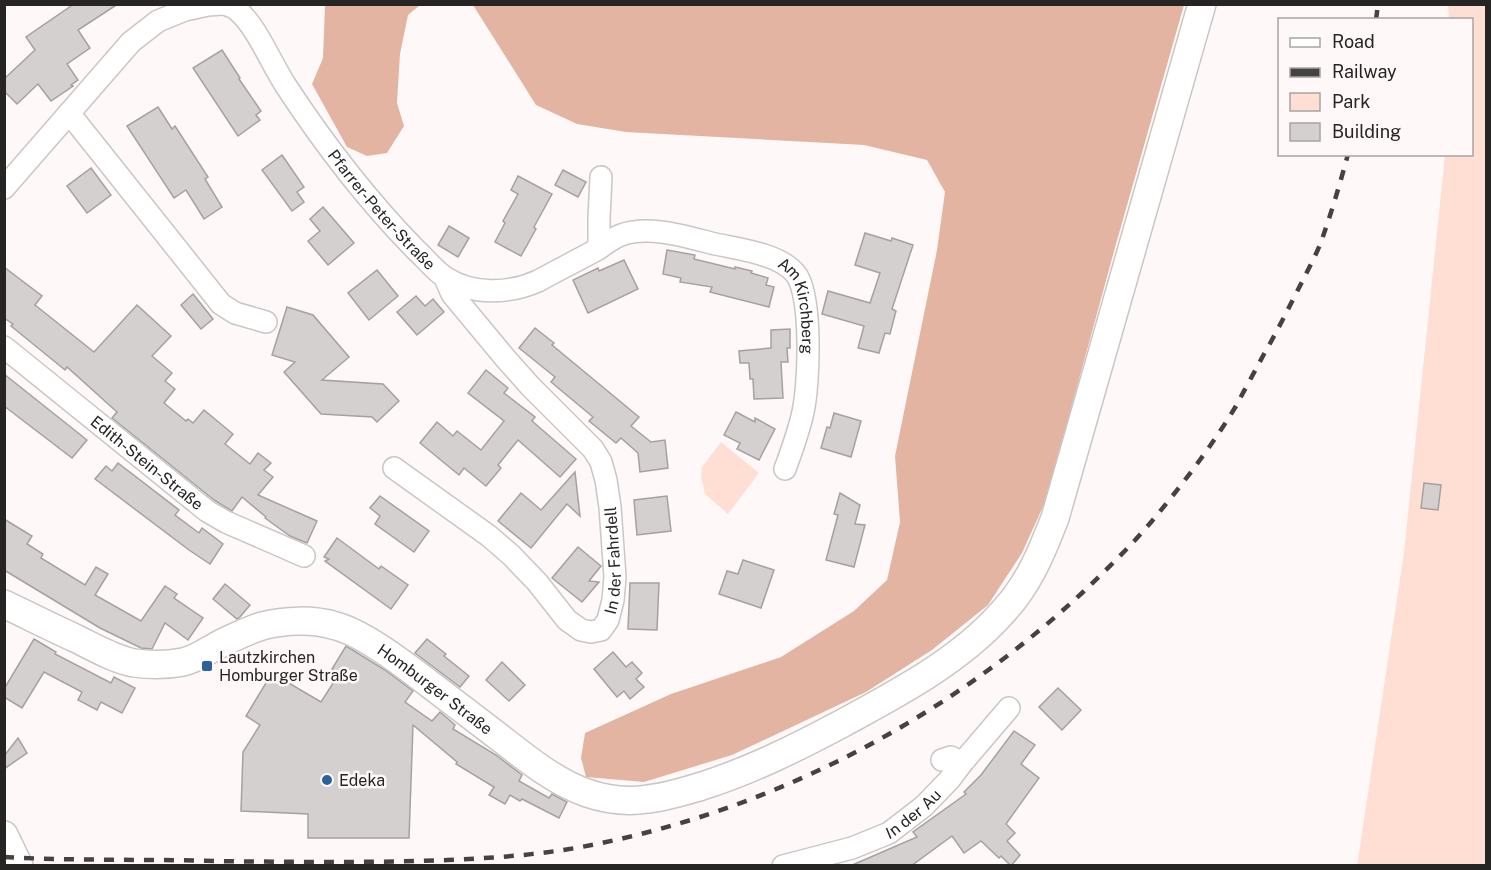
<svg xmlns="http://www.w3.org/2000/svg" width="1491" height="870" font-family="'Public Sans',sans-serif">
<style>
.green{fill:#ffdfd3}
.forest{fill:#e4b4a2}
.building{fill:#d4d0cf;stroke:#a5a1a0;stroke-width:1.5}
.lines{fill:none;stroke-linecap:round;stroke-linejoin:round}
.minor-casing{stroke:#cac6c4;stroke-width:24}
.major-casing{stroke:#cac6c4;stroke-width:30}
.minor{stroke:#fff;stroke-width:21}
.major{stroke:#fff;stroke-width:27}
.rail{stroke:#444342;stroke-width:4.5;stroke-dasharray:10 10;stroke-linecap:butt}
.poi-dot{fill:#2a639b;stroke:#fef9f8;stroke-width:2}
.labels{text-anchor:middle;stroke-width:5;stroke-linejoin:round;paint-order:stroke}
.street-label{font-size:16px;fill:#262524;stroke:#fef9f8}
.poi-label{font-size:16px;fill:#262524;stroke:#fef9f8;text-anchor:start}
</style>
<rect width="100%" height="100%" fill="#fef9f8"/>
<g class="green">
<polygon points="1448,5 1486,5 1486,865 1357,866 1404,552 1445,155 1472,154 1472,20 1449,19"/>
<polygon points="721,442 759,473 728,514 705,494 701,477 702,467"/>
</g>
<g class="forest">
<polygon points="325,5 420,5 408,15 400,54 397,103 404,126 387,153 367,156 347,147 312,84 323,58"/>
<polygon points="473,5 1184,5 1116,244 1046,500 1022,553 988,605 932,650 866,692 732,755 644,782 586,777 581,758 585,733 671,694 781,657 854,611 887,580 900,522 895,456 937,250 945,192 927,160 864,145 626,132 577,124 536,105"/>
</g>
<g class="building">
<polygon points="74,4 118,4 78,30 90,48 67,64 78,80 71,85 73,86 51,101 38,84 17,104 4,91 4,79 35,50 26,37"/>
<polygon points="222,50 240,78 239,79 261,111 256,115 260,120 238,136 193,68"/>
<polygon points="158,107 172,129 175,126 208,177 205,179 222,207 204,219 186,190 174,198 127,126"/>
<polygon points="282,155 304,187 297,192 304,202 292,211 262,170"/>
<polygon points="91,168 111,195 87,213 67,186"/>
<polygon points="563,170 586,182 578,197 555,185"/>
<polygon points="518,176 552,194 534,227 536,229 521,256 495,242 505,223 503,221 518,194 511,190"/>
<polygon points="323,207 354,243 328,265 308,241 320,231 310,219"/>
<polygon points="449,226 469,238 458,257 438,245"/>
<polygon points="865,233 891,241 892,238 913,245 892,309 896,311 890,334 885,333 879,353 858,348 864,326 822,314 828,291 870,303 880,273 855,265"/>
<polygon points="667,250 695,255 694,259 735,269 735,267 752,271 751,273 768,278 766,285 774,287 769,307 710,292 712,287 680,282 681,278 663,274"/>
<polygon points="624,260 638,289 588,313 573,280 598,268 599,271"/>
<polygon points="4,267 42,296 35,305 94,352 137,305 171,336 152,356 172,373 165,381 175,389 164,403 186,421 188,419 193,423 204,410 233,434 225,444 250,464 258,453 271,463 264,470 273,477 258,495 317,521 307,543 290,536 265,518 266,517 242,497 232,511 214,500 112,418 117,412 67,367 65,370 11,326 13,324 4,318"/>
<polygon points="377,270 398,296 369,320 348,293"/>
<polygon points="193,294 213,319 201,329 181,305"/>
<polygon points="416,296 425,306 433,299 444,312 417,335 397,312"/>
<polygon points="287,307 313,315 349,357 322,380 383,384 399,401 377,422 372,417 321,414 284,372 295,362 272,355"/>
<polygon points="535,328 554,343 552,345 639,417 631,426 651,442 665,440 668,468 640,472 638,453 621,438 616,443 589,421 593,417 551,382 555,377 519,348"/>
<polygon points="790,329 790,348 787,348 788,362 781,362 783,398 754,399 753,379 750,379 749,363 740,363 739,351 771,348 771,330"/>
<polygon points="486,370 508,388 504,393 535,417 532,421 576,459 560,477 518,440 498,465 501,468 486,486 464,468 459,475 420,443 437,422 453,436 457,431 481,450 504,421 468,393"/>
<polygon points="4,374 87,440 72,458 4,406"/>
<polygon points="736,412 755,422 755,418 775,429 759,460 737,449 740,443 724,435"/>
<polygon points="834,413 861,421 851,457 821,448 827,427 830,428"/>
<polygon points="118,463 179,510 175,515 199,533 202,528 223,544 210,564 189,550 95,479 106,466 112,471"/>
<polygon points="575,472 580,516 567,504 531,548 498,521 521,493 541,510"/>
<polygon points="1424,483 1441,485 1438,510 1421,508"/>
<polygon points="840,493 860,505 855,524 865,525 854,567 826,560 838,515 834,514"/>
<polygon points="380,496 429,531 414,552 375,524 380,516 370,508"/>
<polygon points="667,496 671,531 637,535 634,500"/>
<polygon points="4,519 32,536 27,544 43,554 41,558 85,585 96,567 108,574 95,595 141,621 165,586 177,594 174,598 203,618 188,640 165,623 152,649 141,648 100,628 4,570"/>
<polygon points="337,538 379,569 381,566 408,585 391,609 325,561 329,559 324,557"/>
<polygon points="578,547 601,566 589,581 599,582 582,602 552,578"/>
<polygon points="743,560 774,570 761,608 719,594 727,571 738,574"/>
<polygon points="630,583 659,583 657,630 628,629"/>
<polygon points="225,584 250,605 240,617 237,619 213,599"/>
<polygon points="34,639 56,652 55,654 111,683 114,677 135,688 122,713 101,702 97,710 78,700 82,692 44,672 22,708 4,697 4,689"/>
<polygon points="427,639 446,654 444,656 469,676 460,687 415,653"/>
<polygon points="346,646 385,670 413,691 405,702 432,721 440,712 455,725 453,729 496,755 522,775 519,781 549,798 552,794 567,802 559,818 522,799 520,801 510,795 505,804 489,795 494,787 456,764 457,762 413,725 409,838 308,838 308,814 241,811 243,752 260,725 246,716 272,673 321,702 339,674 332,669"/>
<polygon points="613,652 626,667 632,662 642,673 636,679 644,687 630,699 624,691 617,697 594,669"/>
<polygon points="502,662 525,685 509,701 486,680"/>
<polygon points="1058,688 1081,710 1062,730 1039,707"/>
<polygon points="1014,731 1035,745 1021,764 1039,778 1006,824 1015,833 1007,841 1020,855 1011,866 1001,856 999,858 981,841 964,853 952,836 911,866 850,866 917,837 913,832 966,794 964,792 981,775"/>
<polygon points="18,738 27,753 4,769 4,756"/>
</g>
<g class="lines">
<g class="minor-casing">
<g id="minor">
<path id="s1" d="M225,4C229,6 234,7 237,10C256,25 272,65 286,86C324,144 368,201 416,250C425,258 436,272 446,278C473,295 509,294 538,281C558,270 578,260 598,249C605,244 613,238 621,235C648,225 684,236 711,243C736,249 778,253 795,273C813,293 809,386 803,412C799,431 792,450 785,469"/>
<polyline points="69,113 221,304 235,313 266,322"/>
<polyline points="4,188 131,42 158,21 185,10 208,5 222,4"/>
<polyline points="599,248 599,218 601,177"/>
<path id="s2" d="M4,347L207,511L226,522L304,556"/>
<path id="s3" d="M394,468L489,536L511,555L537,582L567,620L581,630L591,632L601,630L608,620L613,600L615,577L610,507L606,480L601,462L593,449L530,386L506,359L452,294L445,278"/>
<polyline points="942,760 951,757 962,763"/>
<path id="s4" d="M783,866L852,848L889,833L924,806L950,779L962,763L1009,708"/>
</g>
</g>
<g class="major-casing">
<g id="major">
<path id="s5" d="M4,604C29,616 53,628 77,639C95,648 114,659 134,663C149,665 168,665 183,662C197,659 210,649 222,643C235,637 248,630 262,626C285,620 313,619 336,626C360,632 394,657 415,673C443,694 471,716 499,737C526,758 555,782 587,793C607,800 628,802 648,799C667,797 685,791 702,786C752,770 798,747 843,723C898,693 959,661 1001,614C1028,586 1041,554 1055,518L1202,4"/>
<polyline points="4,835 19,866"/>
</g>
</g>
<use href="#minor" class="minor"/>
<use href="#major" class="major"/>
<g class="rail">
<polyline points="1376,20 1378,4"/>
<path d="M4,857C74,861 144,859 214,861C292,862 370,863 448,860C493,858 537,855 581,847C767,813 944,721 1082,593C1106,570 1131,546 1152,521C1182,485 1212,446 1236,406C1245,389 1255,371 1264,354C1278,330 1290,305 1303,280C1309,268 1316,255 1321,242C1331,214 1340,184 1348,154"/>
</g>
</g>
<g class="poi-dot">
<rect x="201" y="660" width="12" height="12" rx="3"/>
<circle cx="327" cy="780" r="6"/>
</g>
<g class="labels">
<g class="street-label">
<text dy="6" stroke="none"><textPath href="#s1" startOffset="261">Pfarrer-Peter-Straße</textPath></text>
<text dy="6" stroke="none"><textPath href="#s1" startOffset="760">Am Kirchberg</textPath></text>
<text dy="6" stroke="none"><textPath href="#s2" startOffset="184">Edith-Stein-Straße</textPath></text>
<text dy="6" stroke="none"><textPath href="#s3" startOffset="342">In der Fahrdell</textPath></text>
<text dy="6" stroke="none"><textPath href="#s5" startOffset="472">Homburger Straße</textPath></text>
<text dy="6" stroke="none"><textPath href="#s4" startOffset="142">In der Au</textPath></text>
</g>
<g class="poi-label">
<text x="219" y="663">Lautzkirchen<tspan x="219" dy="18">Homburger Straße</tspan></text>
<text x="339" y="786">Edeka</text>
</g>
</g>
<rect width="1491" height="870" fill="none" stroke="#262524" stroke-width="12"/>
<rect x="1278" y="18" width="195" height="138" fill="#fef9f8" stroke="#a8a4a3" stroke-width="1.5"/>
<rect x="1290" y="38" width="30" height="9" fill="#ffffff" stroke="#a8a4a3" stroke-width="1.5"/>
<text x="1332" y="48" font-size="18" fill="#262524">Road</text>
<rect x="1290" y="68" width="30" height="9" fill="#444342" stroke="#a8a4a3" stroke-width="1.5"/>
<text x="1332" y="78" font-size="18" fill="#262524">Railway</text>
<rect x="1290" y="93" width="30" height="18" fill="#ffdfd3" stroke="#a8a4a3" stroke-width="1.5"/>
<text x="1332" y="108" font-size="18" fill="#262524">Park</text>
<rect x="1290" y="123" width="30" height="18" fill="#d4d0cf" stroke="#a8a4a3" stroke-width="1.5"/>
<text x="1332" y="138" font-size="18" fill="#262524">Building</text>
</svg>
